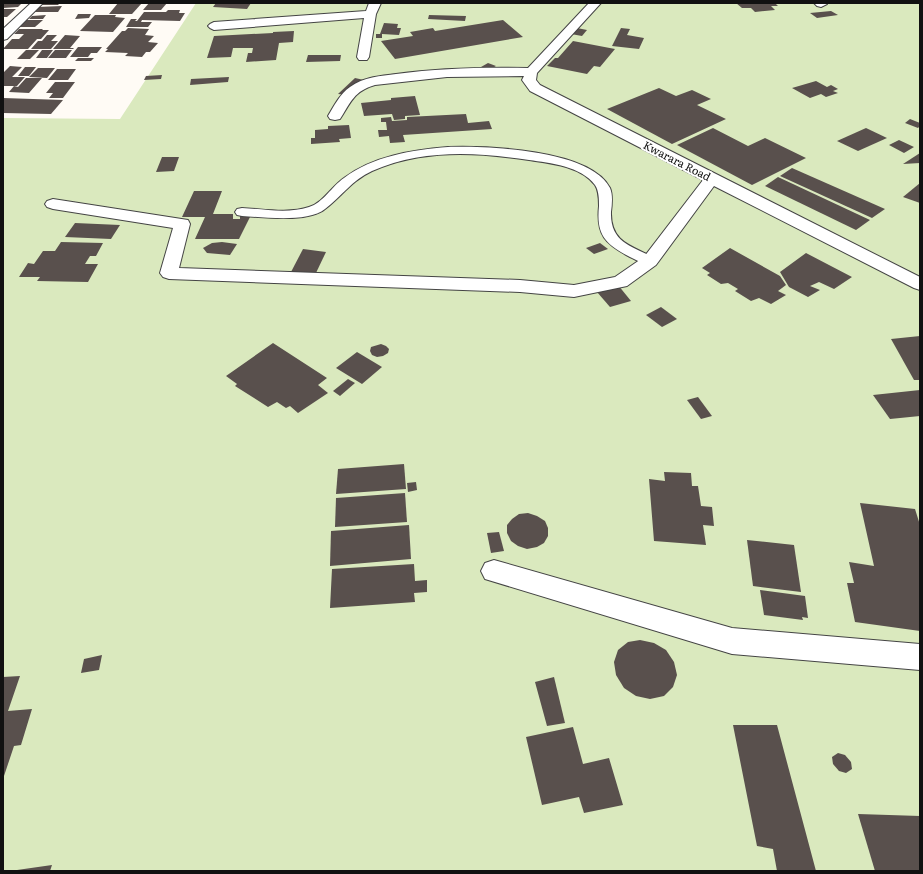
<svg xmlns="http://www.w3.org/2000/svg" width="923" height="874" font-family="Literata,serif">
<style>
.green{fill:#dae9be}
.building{fill:#59504d}
.lines{fill:none;stroke-linecap:round;stroke-linejoin:round}
.lane-casing{stroke:#444;stroke-width:2}
.street-casing{stroke:#444;stroke-width:2}
.lane{fill:#fff;fill-rule:evenodd}
.street{fill:#fff;fill-rule:evenodd}
.labels{text-anchor:middle;stroke-width:4;stroke-linejoin:round;paint-order:stroke}
.far-street-label{font-size:11px;fill:#111;stroke:#fff}
</style>
<rect width="100%" height="100%" fill="#fffbf5"/>
<polygon class="green" points="196,3 920,3 920,871 3,871 3,118 120,119"/>
<g class="building">
<polygon points="3,3 22,3 18,7 3,8"/>
<polygon points="40,3 60,3 58,5 38,5"/>
<polygon points="118,3 142,3 132,14 109,14"/>
<polygon points="149,3 167,3 161,10 143,10"/>
<polygon points="216,3 251,3 247,9 213,7"/>
<polygon points="736,3 775,3 778,6 771,6 775,10 755,12 751,8 742,8"/>
<polygon points="62,6 58,12 32,12 37,7"/>
<polygon points="3,9 16,9 7,17 3,17"/>
<polygon points="168,10 180,10 179,13 185,13 180,21 142,20 141,22 152,22 148,27 126,27 131,19 137,19 135,21 137,21 144,12 166,12"/>
<polygon points="831,11 838,15 817,18 810,13"/>
<polygon points="78,14 91,14 89,18 75,19"/>
<polygon points="46,15 43,19 29,19 32,16"/>
<polygon points="95,15 116,15 115,17 125,18 113,32 80,31"/>
<polygon points="429,15 466,16 465,21 428,19"/>
<polygon points="23,20 43,20 35,27 16,27"/>
<polygon points="503,20 523,37 395,59 381,41 413,36 410,32 433,28 435,31"/>
<polygon points="384,23 398,24 397,28 401,28 399,35 382,34 382,38 376,38 376,34 380,34"/>
<polygon points="128,28 149,29 145,35 154,36 148,42 158,43 150,52 146,52 142,57 125,56 128,53 105,52 108,49 106,49 122,31 125,31"/>
<polygon points="577,28 587,30 582,36 571,34"/>
<polygon points="621,28 630,29 627,35 644,38 639,49 612,46"/>
<polygon points="19,29 43,29 42,30 49,30 41,39 37,39 28,49 3,49 12,39 19,39 24,34 14,34"/>
<polygon points="294,31 293,42 279,43 276,60 246,62 248,53 252,53 253,48 233,48 231,57 207,58 214,36 273,33 273,32"/>
<polygon points="47,35 57,35 51,41 58,41 51,49 31,49 38,41 42,41"/>
<polygon points="65,35 80,36 70,48 74,48 73,49 53,49"/>
<polygon points="573,41 615,49 600,67 594,66 587,74 547,66 555,58 558,58"/>
<polygon points="78,47 102,47 97,53 91,53 88,57 70,57"/>
<polygon points="26,50 39,50 30,59 17,59"/>
<polygon points="42,50 53,50 47,58 36,58"/>
<polygon points="55,50 72,50 66,58 48,58"/>
<polygon points="308,55 341,55 340,61 306,62"/>
<polygon points="78,58 94,58 91,61 75,61"/>
<polygon points="488,63 496,66 489,70 481,67"/>
<polygon points="10,66 22,67 12,77 25,77 17,86 3,86 4,77 3,77 3,73"/>
<polygon points="25,67 36,67 29,76 18,76"/>
<polygon points="38,68 55,68 47,78 29,77"/>
<polygon points="57,69 76,69 68,80 48,80"/>
<polygon points="162,75 161,79 144,80 146,76"/>
<polygon points="229,77 228,82 190,85 191,79"/>
<polygon points="26,78 42,78 29,93 9,92 14,86 18,87"/>
<polygon points="355,78 364,80 347,95 338,94"/>
<polygon points="816,81 827,87 831,85 838,89 833,91 838,93 826,97 821,94 810,98 792,88"/>
<polygon points="55,82 75,82 63,98 49,98 53,93 46,93"/>
<polygon points="659,88 676,96 692,90 711,99 697,105 726,119 672,144 607,109"/>
<polygon points="415,96 420,115 405,116 405,119 394,120 392,114 364,116 361,103 391,100 391,98"/>
<polygon points="3,98 63,100 51,114 3,113"/>
<polygon points="466,114 468,123 489,121 492,129 403,135 405,142 390,143 389,136 379,137 378,130 387,130 386,122 381,122 381,118 391,117 392,121 407,120 407,117"/>
<polygon points="910,119 920,123 920,126 918,128 905,123"/>
<polygon points="349,125 351,138 339,139 340,142 311,144 311,138 315,138 315,130 328,129 328,126"/>
<polygon points="713,128 748,146 765,138 806,158 752,185 677,145"/>
<polygon points="866,128 887,138 858,151 837,141"/>
<polygon points="899,140 914,147 904,153 889,145"/>
<polygon points="920,153 920,163 903,164"/>
<polygon points="162,157 179,157 174,171 156,172"/>
<polygon points="792,168 885,209 872,218 780,176"/>
<polygon points="778,177 870,220 856,230 765,186"/>
<polygon points="920,183 920,203 903,197"/>
<polygon points="194,191 222,191 213,214 206,214 233,214 233,219 240,219 240,215 251,215 239,239 195,239 205,217 182,217"/>
<polygon points="75,223 120,225 111,239 65,237"/>
<polygon points="61,242 103,243 96,256 90,256 85,264 98,264 88,282 37,281 40,277 19,277 28,263 34,264 43,251 55,251"/>
<polygon points="222,242 237,244 230,255 207,253 203,248 212,243"/>
<polygon points="600,243 608,249 594,254 586,248"/>
<polygon points="730,248 780,276 786,285 778,291 786,295 771,304 759,298 751,301 735,291 738,289 728,283 721,284 707,275 710,273 702,268"/>
<polygon points="303,249 326,252 315,275 291,272"/>
<polygon points="806,253 852,277 834,289 819,282 810,286 820,290 808,297 789,287 780,272"/>
<polygon points="618,285 631,301 610,307 597,292"/>
<polygon points="661,307 677,319 662,327 646,315"/>
<polygon points="920,336 920,380 914,380 891,339"/>
<polygon points="273,343 327,378 318,385 328,393 298,413 290,406 286,408 277,402 268,407 235,386 237,384 226,376"/>
<polygon points="381,344 386,346 389,349 388,353 383,356 377,357 372,355 370,351 371,347"/>
<polygon points="357,352 382,367 362,384 336,368"/>
<polygon points="348,379 355,383 340,396 333,391"/>
<polygon points="920,390 920,416 890,419 873,395"/>
<polygon points="698,397 712,416 701,419 687,400"/>
<polygon points="404,464 406,489 336,494 338,469"/>
<polygon points="664,472 691,473 692,486 698,486 701,506 712,507 714,526 703,525 706,545 654,541 649,479 665,481"/>
<polygon points="416,482 417,490 408,492 407,483"/>
<polygon points="405,493 407,522 335,527 336,498"/>
<polygon points="860,503 915,509 920,525 920,631 855,622 847,583 854,583 849,562 874,566"/>
<polygon points="528,513 537,516 545,521 548,528 548,536 544,543 537,547 527,549 518,546 511,541 507,533 507,525 512,519 519,514"/>
<polygon points="409,525 411,559 330,566 331,531"/>
<polygon points="499,532 504,551 491,553 487,533"/>
<polygon points="747,540 794,545 801,592 753,586"/>
<polygon points="414,564 415,581 427,580 427,592 414,593 415,602 330,608 332,569"/>
<polygon points="760,590 805,596 808,618 802,617 803,620 764,615"/>
<polygon points="640,640 654,643 666,650 674,662 677,675 673,687 664,696 650,699 636,696 624,688 616,675 614,662 618,650 628,642"/>
<polygon points="102,655 99,670 81,673 84,659"/>
<polygon points="20,676 8,711 32,709 21,745 14,746 3,779 3,677"/>
<polygon points="554,677 565,723 547,726 535,682"/>
<polygon points="733,725 777,725 816,871 777,871 773,849 757,846"/>
<polygon points="573,727 583,764 609,758 623,805 584,813 579,797 542,805 526,737"/>
<polygon points="838,753 845,755 851,762 852,769 846,773 839,771 833,764 832,757"/>
<polygon points="858,814 920,816 920,871 875,871"/>
<polygon points="52,865 50,871 17,871 17,870"/>
</g>
<g class="lines">
<g class="lane-casing">
<path id="lane" d="M448,147C486,146 590,149 610,188C613,195 612,204 611,212C610,243 632,246 655,258L657,261L655,264C646,266 638,261 630,257C605,244 596,235 599,206C599,199 599,191 595,185C581,166 550,163 529,160C476,152 422,149 372,171C352,180 341,197 325,209C308,223 263,217 242,216L237,215L235,212L237,209L242,208C263,209 288,214 309,207C323,203 332,186 344,178C373,156 412,150 448,147Z"/>
</g>
<g class="street-casing">
<g id="street">
<polygon points="31,3 43,3 7,39 3,40 3,29"/>
<polygon points="369,3 381,3 376,14 369,57 367,60 359,60 357,57 364,18 214,30 210,28 208,26 210,24 214,22 366,11"/>
<path d="M589,3H601L537,73L536,80L540,85L920,277V290L914,288L714,186L656,265L627,286L574,297L520,292L169,279L163,277L160,273L173,228L53,209L47,207L45,204L47,201L53,199L188,220L190,224L179,268L520,280L574,285L615,277L644,257L703,180L530,91L522,80L524,76L447,77L375,85C354,91 351,102 340,119L335,120L330,119L328,116C334,106 340,94 350,87C363,77 381,76 396,74C440,68 484,67 528,68Z"/>
<polygon points="814,3 826,3 827,4 821,7 817,6"/>
<polygon points="494,560 732,628 920,644 920,670 732,654 485,579 481,571 485,563"/>
</g>
</g>
<use href="#lane" class="lane"/>
<use href="#street" class="street"/>
</g>
<g class="labels">
<g class="far-street-label">
<text transform="translate(677 161) rotate(27)" y="4">Kwarara Road</text>
</g>
</g>
<rect width="923" height="874" fill="none" stroke="#111111" stroke-width="8"/>
</svg>
